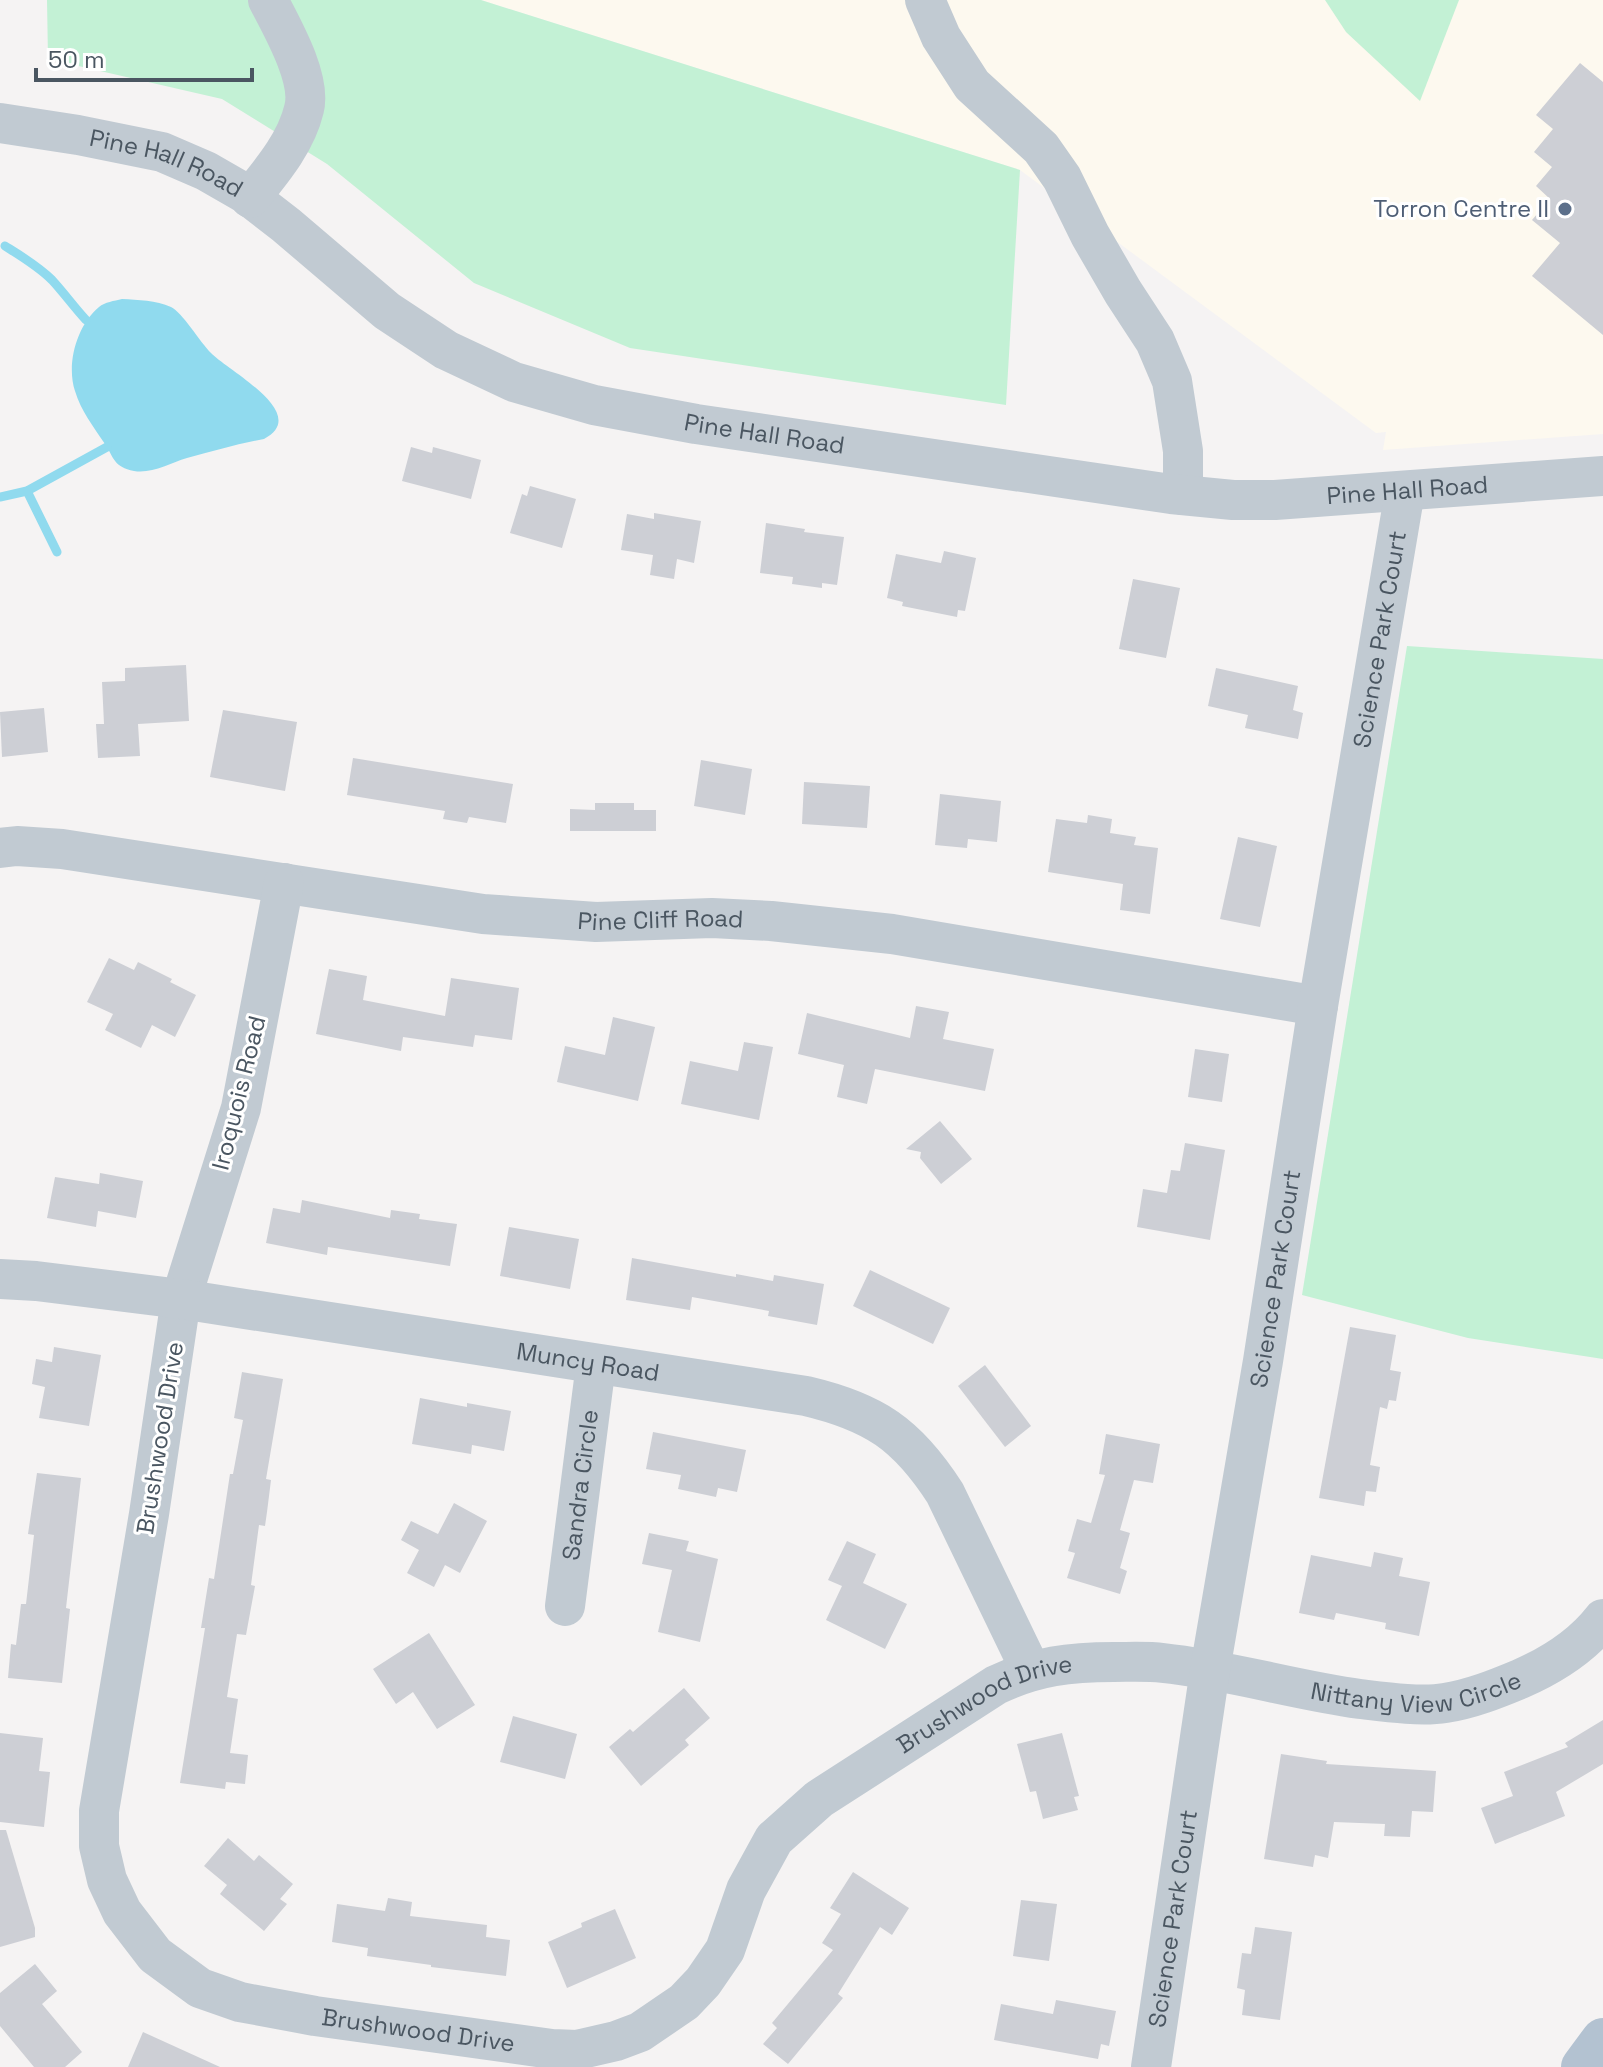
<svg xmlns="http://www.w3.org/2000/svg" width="1603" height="2067" font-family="'Space Grotesk',sans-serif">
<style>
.commercial{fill:#fdf9ef}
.green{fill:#c3f1d5}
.water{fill:#90daee}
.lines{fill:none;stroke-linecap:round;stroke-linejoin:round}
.stream{stroke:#90daee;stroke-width:9}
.building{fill:#cdcfd5}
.minor{stroke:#c1cad2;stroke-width:40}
.major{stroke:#b3c2d1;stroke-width:44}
.service-dot{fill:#5c6f8a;stroke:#fff;stroke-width:3}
.labels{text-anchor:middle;stroke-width:6;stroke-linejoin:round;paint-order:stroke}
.street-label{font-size:24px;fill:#4a5661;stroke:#fff}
.service-label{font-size:24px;fill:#4e5e75;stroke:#fff;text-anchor:end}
</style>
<rect width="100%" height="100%" fill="#f5f3f3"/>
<polygon class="commercial" points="481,0 1603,0 1603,434 1383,450 1386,432 1376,433 1020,170"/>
<g class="green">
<polygon points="47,0 481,0 1020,170 1006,405 630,348 474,283 327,164 222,99 48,59"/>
<polygon points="1325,0 1459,0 1420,101 1346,32"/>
<polygon points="1407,646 1603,659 1603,1359 1468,1338 1302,1295"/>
</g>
<path class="water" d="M122,299C138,300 156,300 171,307C182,312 200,342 211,353C227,370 312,414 264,439C238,444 213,451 187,458C170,463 152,474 134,471C114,467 114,458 105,444C93,426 81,411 75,391C66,364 77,325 99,307C105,302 114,301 122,299Z"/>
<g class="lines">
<g class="stream">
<path d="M5,246C21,256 38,266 52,280C64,293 74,307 86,320"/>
<polyline points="27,491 57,552"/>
<polyline points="0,497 27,491 107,447"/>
</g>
</g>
<g class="building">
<polygon points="1580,63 1603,82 1603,335 1532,276 1560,243 1532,220 1550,199 1536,186 1552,167 1534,152 1553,129 1536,115"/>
<polygon points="411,447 432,453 433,447 481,460 471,499 402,481"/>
<polygon points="530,486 576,499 562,548 510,533 522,494 527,496"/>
<polygon points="654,513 701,521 694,563 677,559 674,579 650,575 653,555 621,550 627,514 654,519"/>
<polygon points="766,523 805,529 804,532 844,537 837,585 822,583 822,588 792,584 793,577 760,573"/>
<polygon points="944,551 976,558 965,611 958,610 957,617 902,606 903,602 887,598 896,554 941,563"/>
<polygon points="1133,579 1180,588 1166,658 1119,649"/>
<polygon points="186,665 189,721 138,724 140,756 98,758 96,724 104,724 102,682 125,681 125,668"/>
<polygon points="1216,668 1298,686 1293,710 1303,713 1298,739 1245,728 1248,715 1208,706"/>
<polygon points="44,708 48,752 2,757 0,712"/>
<polygon points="223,710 297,722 285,791 210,777"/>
<polygon points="353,758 513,784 506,823 469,817 467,823 443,819 445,811 347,795"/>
<polygon points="701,760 752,769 745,815 694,806"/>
<polygon points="804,782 870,786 867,828 802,824"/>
<polygon points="940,794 1001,801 997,842 968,839 967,848 935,845"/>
<polygon points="595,803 634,803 634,810 656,810 656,831 570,831 570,809 595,810"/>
<polygon points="1088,815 1112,819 1110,833 1136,837 1134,845 1158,848 1150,914 1120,910 1123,884 1048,872 1056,819 1087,823"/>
<polygon points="1238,837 1277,846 1260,927 1220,919"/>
<polygon points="109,958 134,970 138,962 172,979 170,982 196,995 175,1037 152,1025 141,1048 105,1030 113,1014 87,1002"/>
<polygon points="329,969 367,976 363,1000 445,1016 451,978 519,988 512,1040 475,1035 473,1047 403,1037 401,1051 316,1034"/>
<polygon points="916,1006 949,1012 943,1039 994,1049 985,1091 875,1069 867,1104 837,1097 844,1065 798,1054 807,1013 910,1038"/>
<polygon points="613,1017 655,1027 638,1101 557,1082 565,1046 605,1055"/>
<polygon points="744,1042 773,1047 759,1120 681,1104 690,1061 738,1071"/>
<polygon points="1195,1049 1229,1054 1222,1102 1188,1097"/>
<polygon points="940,1121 972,1159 941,1184 920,1158 921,1152 906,1149"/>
<polygon points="1185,1143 1225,1150 1210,1240 1137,1227 1143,1189 1167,1193 1171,1170 1180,1171"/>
<polygon points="100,1173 143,1181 136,1218 98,1211 96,1227 47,1218 55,1177 99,1184"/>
<polygon points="302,1200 390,1218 391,1210 420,1214 419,1219 457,1224 450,1266 328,1247 327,1255 266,1243 273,1208 300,1213"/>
<polygon points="509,1227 579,1239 570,1289 500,1276"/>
<polygon points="632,1258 736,1277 736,1274 773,1281 774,1275 824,1284 817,1325 768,1316 769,1311 692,1297 690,1310 626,1300"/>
<polygon points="870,1270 950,1308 933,1344 853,1306"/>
<polygon points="1350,1327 1396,1335 1390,1370 1401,1372 1396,1401 1389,1400 1387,1409 1380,1407 1370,1465 1380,1467 1376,1492 1366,1491 1364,1506 1319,1498"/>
<polygon points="54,1347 101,1355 89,1426 39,1418 45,1387 32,1384 36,1359 52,1362"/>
<polygon points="985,1365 1031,1426 1005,1447 958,1386"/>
<polygon points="242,1372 283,1379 266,1479 271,1480 267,1512 265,1526 259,1525 251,1585 255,1586 246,1635 237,1634 227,1697 238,1699 230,1753 248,1755 245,1784 226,1782 225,1789 180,1783 205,1628 201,1628 209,1578 214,1579 230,1474 233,1474 243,1420 234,1418"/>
<polygon points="420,1398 467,1407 467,1403 511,1411 504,1451 472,1445 471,1454 412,1444"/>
<polygon points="653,1432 746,1450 737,1492 718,1488 716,1497 678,1489 681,1475 646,1469"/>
<polygon points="1106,1434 1160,1444 1153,1483 1134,1480 1120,1530 1130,1533 1120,1568 1127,1571 1120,1594 1067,1578 1075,1553 1068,1551 1077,1519 1091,1523 1105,1475 1099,1474"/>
<polygon points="37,1473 81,1478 66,1608 70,1609 62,1683 8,1678 11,1644 16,1645 21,1604 26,1604 34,1535 28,1534"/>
<polygon points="454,1503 487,1521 460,1573 445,1565 434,1587 407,1573 419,1550 401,1540 411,1521 438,1534"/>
<polygon points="649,1533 689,1541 686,1551 718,1559 700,1642 658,1632 672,1570 642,1564"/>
<polygon points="847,1541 876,1554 863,1583 907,1604 885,1649 826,1620 842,1586 828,1580"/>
<polygon points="1374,1552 1403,1558 1399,1576 1430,1582 1419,1636 1385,1629 1386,1623 1336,1613 1334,1620 1299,1613 1311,1555 1371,1567"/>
<polygon points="429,1633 475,1705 437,1729 413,1692 396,1704 373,1669"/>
<polygon points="684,1688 710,1718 685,1740 689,1745 641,1786 609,1747 630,1729 633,1732"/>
<polygon points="513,1716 577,1734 565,1779 500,1762"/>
<polygon points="1603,1720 1603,1764 1556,1792 1565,1816 1495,1844 1481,1808 1513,1796 1504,1772 1568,1747 1565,1743"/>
<polygon points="0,1733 43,1738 39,1771 50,1772 44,1827 0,1822"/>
<polygon points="1062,1733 1079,1796 1074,1797 1078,1810 1043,1819 1036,1791 1030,1792 1017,1744"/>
<polygon points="1281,1754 1327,1761 1326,1764 1436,1771 1433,1812 1412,1811 1410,1837 1384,1836 1385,1824 1334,1822 1328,1858 1315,1855 1313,1867 1264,1859"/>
<polygon points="0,1830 6,1830 35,1928 35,1937 0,1947"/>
<polygon points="228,1838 254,1861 259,1855 293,1884 280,1899 287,1904 264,1931 220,1894 227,1885 204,1866"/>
<polygon points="853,1872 909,1908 892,1935 880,1927 838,1994 843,1998 788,2064 763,2044 777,2028 772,2023 833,1950 822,1943 841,1914 830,1908"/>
<polygon points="388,1898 412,1902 410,1916 487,1925 486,1937 510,1940 506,1976 431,1967 431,1965 367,1956 368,1948 332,1942 337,1904 385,1911"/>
<polygon points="1021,1900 1057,1904 1049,1961 1013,1956"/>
<polygon points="615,1909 636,1958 567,1988 548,1942 582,1927 581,1923"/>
<polygon points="1255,1927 1292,1932 1280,2020 1242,2015 1245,1990 1237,1988 1242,1953 1251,1954"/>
<polygon points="35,1964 57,1991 42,2004 82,2052 65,2067 34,2067 0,2026 0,1993"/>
<polygon points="1056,2000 1116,2011 1109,2046 1101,2044 1098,2059 994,2040 1001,2004 1053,2014"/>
<polygon points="143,2032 220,2067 128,2067"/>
</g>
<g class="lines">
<g class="minor">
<polyline points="925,0 941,37 972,85 1041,148 1062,178 1090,235 1123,292 1155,341 1172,381 1183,451 1183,495"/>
<path id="s1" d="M0,123L78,135L162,152L206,171L246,194L286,225L387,311L446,350L514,382L594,405L696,424L1171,494L1233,500H1275L1603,476"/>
<path d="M250,198C271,172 296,143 304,109C312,79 282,27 268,0"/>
<path id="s2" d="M0,848L17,846L62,849L483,914L596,922L712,918L771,921L892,934L1318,1006"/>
<path id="s3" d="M284,883L241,1108L181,1299L149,1514L99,1811V1846L107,1880L122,1912L155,1955L200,1988L240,2002L315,2016L552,2049L577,2050L616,2041L640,2032L684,2002L703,1982L725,1950L746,1890L774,1839L819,1799L996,1685C1036,1666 1070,1662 1114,1662C1130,1662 1147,1661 1163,1663C1229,1670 1294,1690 1360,1699C1385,1702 1421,1707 1445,1703C1471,1699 1496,1689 1520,1679C1552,1665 1582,1646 1603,1619"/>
<path id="s4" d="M0,1279L36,1281L181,1299L806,1396C874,1412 907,1434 945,1493L1031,1671"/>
<path id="s5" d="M565,1606L596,1364"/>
<path id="s6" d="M1151,2067L1210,1670L1263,1361L1318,1006L1405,491"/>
</g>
<polyline class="major" points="1583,2067 1603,2040"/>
</g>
<circle class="service-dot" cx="1565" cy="209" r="8"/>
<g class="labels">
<g class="street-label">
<text dy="8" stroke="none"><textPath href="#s1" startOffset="172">Pine Hall Road</textPath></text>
<text dy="8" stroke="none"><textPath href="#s1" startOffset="844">Pine Hall Road</textPath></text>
<text dy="8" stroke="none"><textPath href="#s1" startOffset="1492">Pine Hall Road</textPath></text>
<text dy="8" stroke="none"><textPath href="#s6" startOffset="1446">Science Park Court</textPath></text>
<text dy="8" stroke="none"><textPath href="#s2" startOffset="666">Pine Cliff Road</textPath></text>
<text transform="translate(239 1093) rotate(-76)" y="8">Iroquois Road</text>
<text dy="8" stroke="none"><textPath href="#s6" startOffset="798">Science Park Court</textPath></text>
<text dy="8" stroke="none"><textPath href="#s4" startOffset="594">Muncy Road</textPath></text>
<text transform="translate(160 1438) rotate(-81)" y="8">Brushwood Drive</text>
<text dy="8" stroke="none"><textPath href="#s5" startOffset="122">Sandra Circle</textPath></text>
<text dy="8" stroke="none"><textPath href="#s3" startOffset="2552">Nittany View Circle</textPath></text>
<text dy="8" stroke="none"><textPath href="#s3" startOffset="2106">Brushwood Drive</textPath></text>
<text dy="8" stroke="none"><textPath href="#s6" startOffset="150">Science Park Court</textPath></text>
<text dy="8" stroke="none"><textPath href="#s3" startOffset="1386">Brushwood Drive</textPath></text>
</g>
<g class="service-label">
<text x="1549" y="217">Torron Centre II</text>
</g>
</g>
<path d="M36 68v12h216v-12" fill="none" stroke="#4a5661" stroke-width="4"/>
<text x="48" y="68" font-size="24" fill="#4a5661" stroke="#ffffff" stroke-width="6" paint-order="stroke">50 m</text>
</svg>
